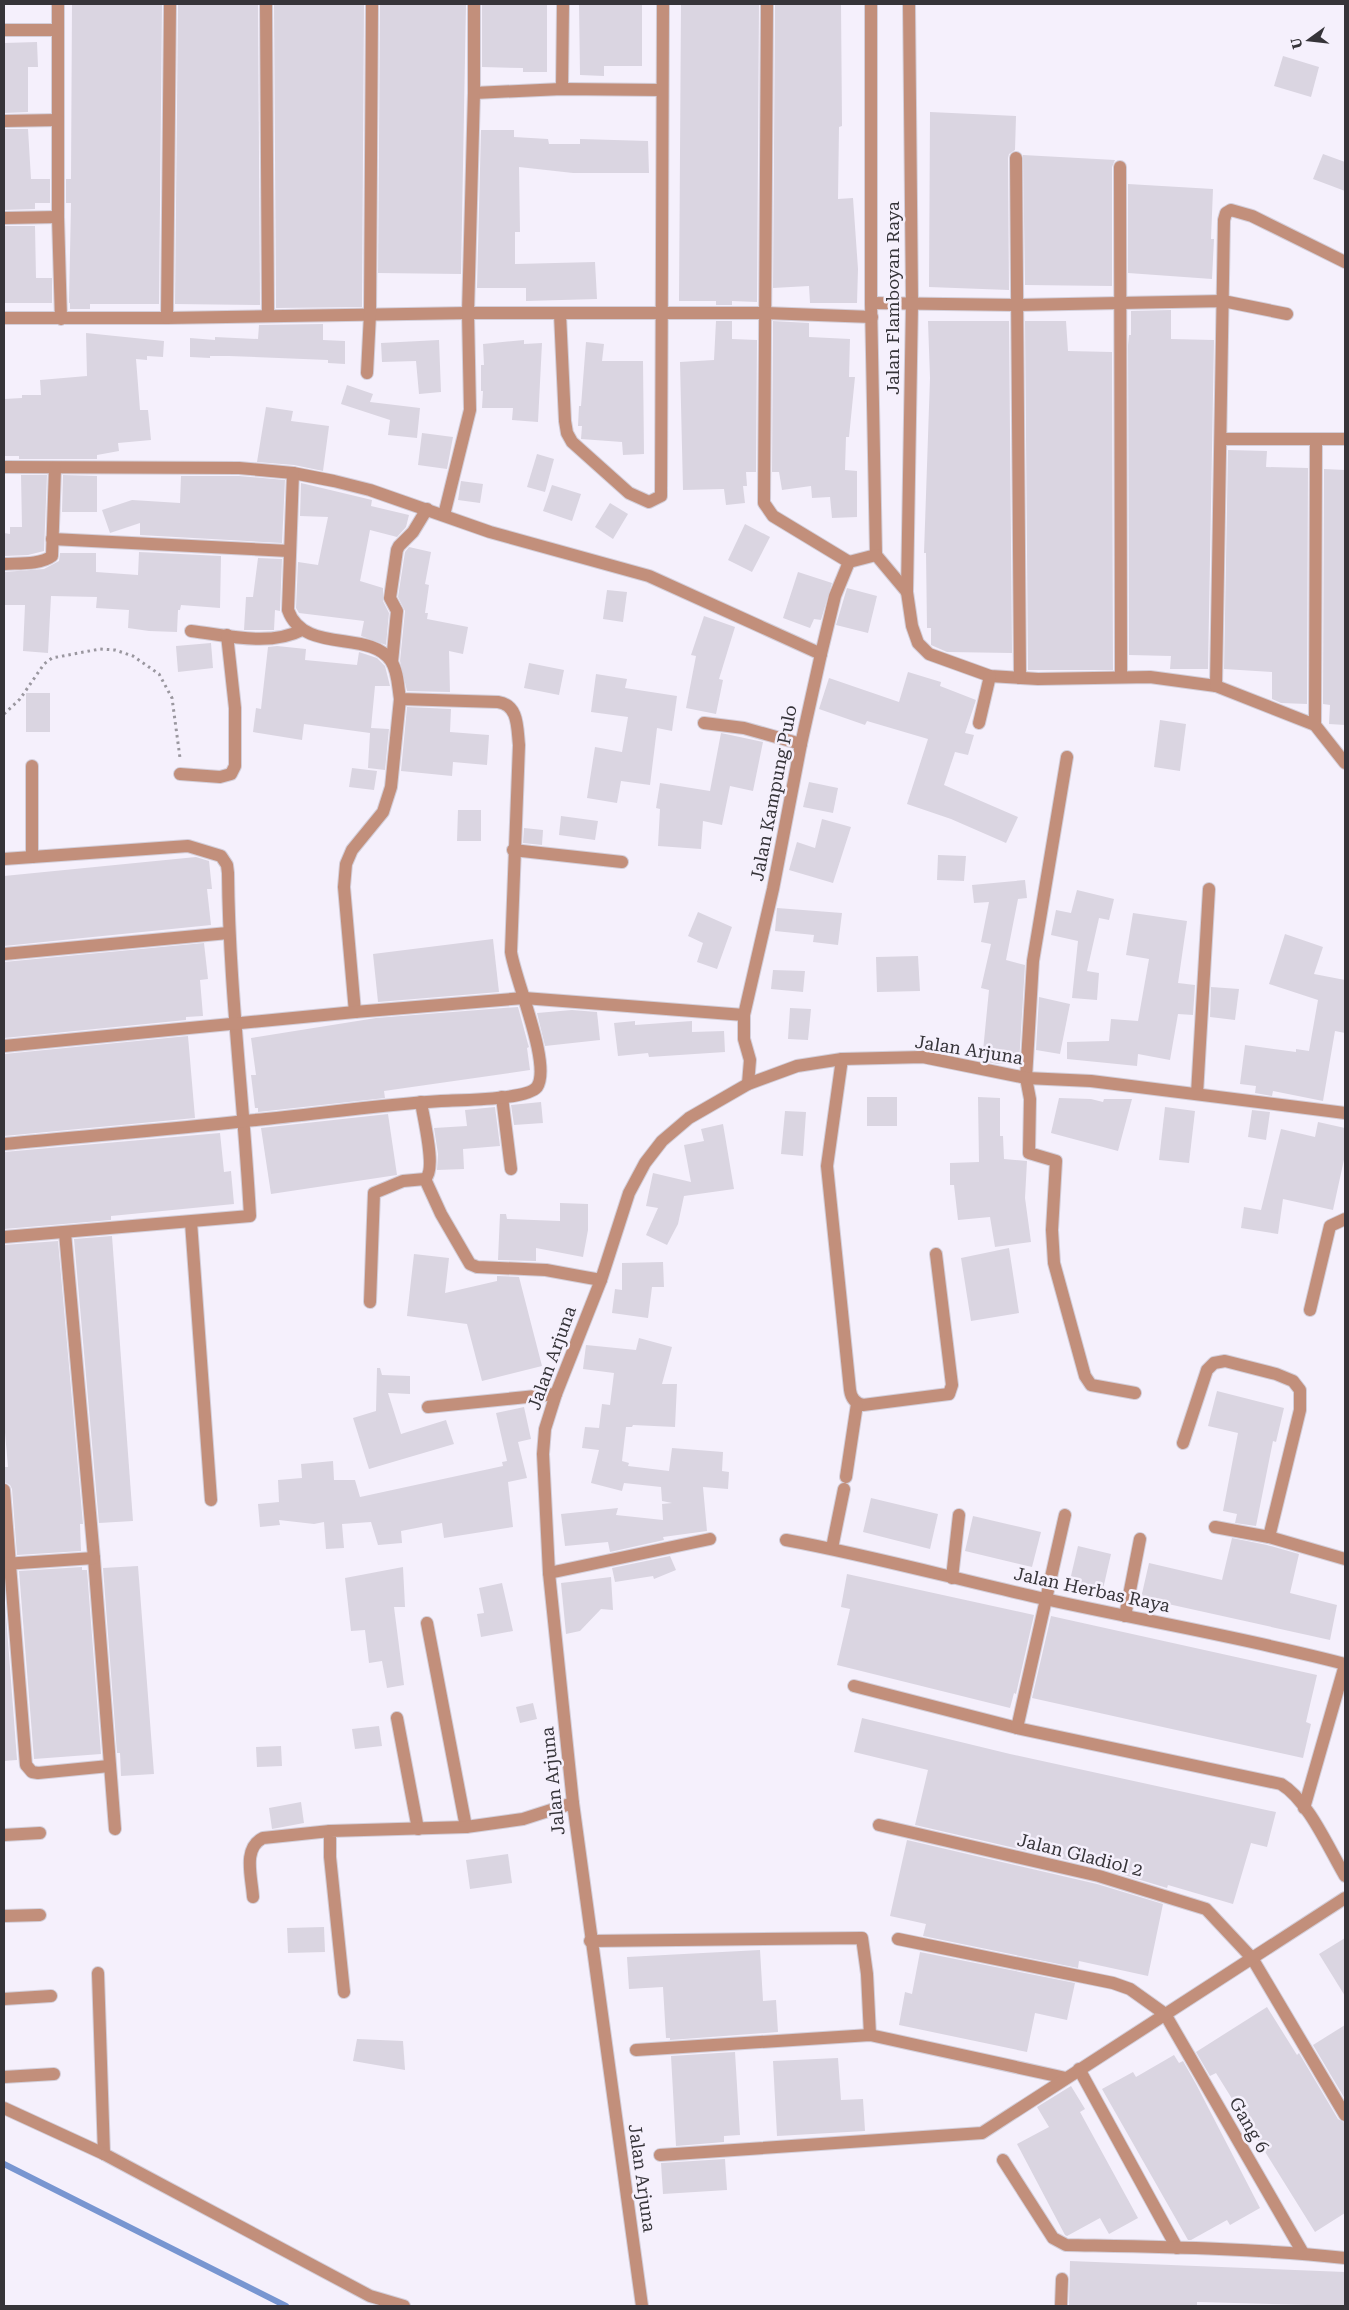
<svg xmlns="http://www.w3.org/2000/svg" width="1349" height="2310" font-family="'Roboto Serif',serif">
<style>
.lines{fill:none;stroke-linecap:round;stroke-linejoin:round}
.stream{stroke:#7896d1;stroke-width:6}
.building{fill:#dad5e1}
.minor-casing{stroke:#d3ced9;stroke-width:14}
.path{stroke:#9a979f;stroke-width:3;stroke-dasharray:2.5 4;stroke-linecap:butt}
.minor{stroke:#c28f7b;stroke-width:12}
.labels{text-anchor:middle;stroke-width:5;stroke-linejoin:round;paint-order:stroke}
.street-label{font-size:18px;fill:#363439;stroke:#f5f0fc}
</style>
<rect width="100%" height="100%" fill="#f5f0fc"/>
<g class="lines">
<polyline class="stream" points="4,2164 286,2306"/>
</g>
<g class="building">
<polygon points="72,4 162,4 159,304 90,304 90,309 70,309 70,303 69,303 71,203 66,203 66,179 71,179"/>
<polygon points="178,4 258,4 260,305 175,304"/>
<polygon points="274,4 364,4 362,307 276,308"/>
<polygon points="380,4 466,4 461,274 378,273"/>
<polygon points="482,4 547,4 547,72 523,72 523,68 482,67"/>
<polygon points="579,4 642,4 642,66 604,66 604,76 580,75"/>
<polygon points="681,4 759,4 757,302 732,301 732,305 716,305 716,301 679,301"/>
<polygon points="775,4 841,4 842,126 839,127 838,199 853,198 858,269 857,303 810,303 809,286 773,288"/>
<polygon points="37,42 38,67 28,67 28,112 4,113 4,43"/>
<polygon points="1283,56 1319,67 1311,97 1274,86"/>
<polygon points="930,112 1016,116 1015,150 1009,154 1008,158 1009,290 929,287"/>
<polygon points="4,129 28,129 31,179 50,179 50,203 35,203 35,209 4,210"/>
<polygon points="481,130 514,130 514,137 548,139 549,144 580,144 580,139 648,141 649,173 573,173 519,167 520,232 515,232 515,264 595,262 597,299 526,301 526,288 477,288"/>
<polygon points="1323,154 1345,162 1345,191 1313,179"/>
<polygon points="1023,155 1115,160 1112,167 1112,286 1025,285"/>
<polygon points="1128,184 1213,189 1211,239 1214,239 1212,279 1128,273"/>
<polygon points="4,226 35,226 36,278 52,278 52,303 4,303"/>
<polygon points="1171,310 1171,339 1214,340 1208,669 1170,669 1171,656 1129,655 1128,345 1129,335 1131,335 1131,311"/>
<polygon points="716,321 732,321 732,339 757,340 756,472 746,472 747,486 743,486 745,503 726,505 724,489 683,490 680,362 714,360"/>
<polygon points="773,321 809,323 809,337 850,339 849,377 855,377 849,437 846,437 845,470 857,471 857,517 832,518 830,497 812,498 811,486 782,490 779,472 772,472"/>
<polygon points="928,321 1009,321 1012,653 947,652 931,645 931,628 927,628 926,553 924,553 930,378"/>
<polygon points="1025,321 1066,321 1068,351 1112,352 1113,670 1028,670"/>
<polygon points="323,324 323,340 345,341 345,364 328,363 328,360 229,356 210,356 210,358 190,357 190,338 215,340 215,337 258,339 259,325"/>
<polygon points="86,333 164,341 163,357 147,356 147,360 136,359 140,410 148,410 151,440 118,443 119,451 97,455 97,459 19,459 19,456 4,456 4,399 22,398 22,395 41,395 40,380 87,376"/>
<polygon points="439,340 441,392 419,394 416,361 382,362 381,343"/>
<polygon points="524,340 524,344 542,343 538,422 512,420 513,408 482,408 483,391 481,391 481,365 484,365 483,344"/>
<polygon points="586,342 604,344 602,361 643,361 644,454 623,455 622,442 581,439 582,426 578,426 579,406 581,406"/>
<polygon points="347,385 373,394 370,402 420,408 417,438 388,435 390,420 341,404"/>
<polygon points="266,407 293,411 291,421 329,426 323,471 294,465 257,462"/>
<polygon points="422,433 453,437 447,469 418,465"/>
<polygon points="1228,450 1267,451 1266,467 1308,468 1307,704 1281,703 1272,699 1272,672 1224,669"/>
<polygon points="537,454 554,459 545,492 527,487"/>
<polygon points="1324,469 1345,470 1345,725 1329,724 1330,705 1323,704"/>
<polygon points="21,475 47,475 44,551 28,555 4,556 4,533 10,534 10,527 22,527"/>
<polygon points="63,475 97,476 97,512 62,512"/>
<polygon points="181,476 239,476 285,480 282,543 140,535 140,523 110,533 102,510 132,500 180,503"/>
<polygon points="461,481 483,484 480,503 458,500"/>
<polygon points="301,483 372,500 371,506 409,515 406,527 397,537 370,530 360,581 383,588 383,601 389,613 386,645 361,636 364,621 299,613 296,608 298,562 318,565 328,517 300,516"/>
<polygon points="552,485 581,494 572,521 543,511"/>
<polygon points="610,503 628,514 613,539 595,527"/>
<polygon points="745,524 770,537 752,572 728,560"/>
<polygon points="409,547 431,552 425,584 429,585 425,613 428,613 427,619 468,627 463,654 449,651 450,692 407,691 400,661 405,611 398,597 405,552"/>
<polygon points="139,552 221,556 220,608 181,605 180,610 178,610 177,632 149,631 128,628 129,610 96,608 97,597 51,596 48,653 23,651 25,605 5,605 4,572 44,569 59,561 60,553 96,553 96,572 138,575"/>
<polygon points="258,558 282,559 280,611 275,610 274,630 244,630 246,597 253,597"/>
<polygon points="798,572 832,583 821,620 814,619 810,628 783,618"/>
<polygon points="847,588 877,596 868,633 836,625"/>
<polygon points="607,590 627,592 623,622 603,619"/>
<polygon points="704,616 735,627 719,679 723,680 716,714 686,708 696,656 691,655"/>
<polygon points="211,643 213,668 178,672 176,646"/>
<polygon points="277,646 306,649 305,660 357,665 359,652 377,658 385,666 390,686 375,686 371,728 389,729 385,770 368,768 370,733 304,724 302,740 253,732 256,708 261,709 268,647"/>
<polygon points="529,663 564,670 559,695 524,688"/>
<polygon points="908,672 941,682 940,686 976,700 965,733 974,735 968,755 955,752 944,785 1018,817 1006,843 951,819 907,804 928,739 867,721 865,725 819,709 829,678 899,702"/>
<polygon points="596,674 627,679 625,688 677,696 672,731 657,728 650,785 621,781 617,803 587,798 595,747 622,752 628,717 591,712"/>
<rect x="26" y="693" width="24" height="39"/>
<polygon points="407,707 451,709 450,732 489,735 487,765 453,762 452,776 401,771"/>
<polygon points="1160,720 1186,724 1180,771 1154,767"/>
<polygon points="721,733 763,742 753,791 730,786 722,825 703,821 701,849 658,846 660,809 656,808 660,783 710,791"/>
<polygon points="352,768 377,771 374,790 349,787"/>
<polygon points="809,782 838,788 833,813 803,807"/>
<polygon points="458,810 481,810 481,841 457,841"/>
<polygon points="561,816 598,821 595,840 559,835"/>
<polygon points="822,819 851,827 833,883 789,870 797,842 815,848"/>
<polygon points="524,828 543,830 542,845 523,843"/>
<polygon points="938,855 966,856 964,881 937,880"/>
<polygon points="196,857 209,861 212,889 207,889 211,925 4,946 4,876"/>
<polygon points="1025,880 1027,898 1018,899 1006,960 1025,965 1019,1064 998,1064 982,1061 989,990 981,988 991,944 981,942 989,902 974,903 972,885"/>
<polygon points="1077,890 1114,899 1109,920 1099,918 1087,971 1099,973 1097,1000 1072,998 1078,941 1051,935 1056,910 1071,913"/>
<polygon points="777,908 842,913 838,945 813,942 814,935 775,931"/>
<polygon points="698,912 732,927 717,969 697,962 703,943 688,936"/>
<polygon points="1133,913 1187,921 1178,983 1195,985 1193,1015 1178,1014 1170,1060 1138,1054 1137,1066 1067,1059 1067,1042 1109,1041 1111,1019 1138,1021 1149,959 1126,955"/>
<polygon points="1285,934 1323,947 1314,974 1345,980 1345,1033 1335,1031 1323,1101 1273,1091 1272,1096 1255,1093 1256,1086 1240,1084 1245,1045 1296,1052 1296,1049 1309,1051 1318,1000 1269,984"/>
<polygon points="493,939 499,992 378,1002 373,954"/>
<polygon points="204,943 208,979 200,980 203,1016 186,1017 186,1020 4,1038 4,962"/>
<polygon points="918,956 920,991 877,992 876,957"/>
<polygon points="773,970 805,971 803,992 771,989"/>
<polygon points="1211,987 1239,989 1235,1020 1210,1017"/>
<polygon points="1039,997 1070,1004 1060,1054 1036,1050"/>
<polygon points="518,1007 528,1044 529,1047 527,1048 530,1070 384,1091 385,1098 258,1112 258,1108 255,1108 251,1075 256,1075 251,1038 376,1018"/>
<polygon points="790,1008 811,1009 808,1040 788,1039"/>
<polygon points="572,1010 597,1012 600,1040 545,1046 537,1013"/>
<polygon points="635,1021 635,1025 692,1021 692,1032 724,1031 725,1052 649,1057 648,1053 618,1056 614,1023"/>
<polygon points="188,1036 195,1118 4,1136 4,1054"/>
<rect x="867" y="1097" width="30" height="29"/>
<polygon points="978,1097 1000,1098 1000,1136 1003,1136 1004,1159 1027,1161 1025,1198 1031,1242 995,1247 990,1217 958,1220 954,1185 950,1185 950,1163 979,1162"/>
<polygon points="1059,1098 1091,1099 1103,1102 1104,1099 1132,1099 1118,1151 1051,1133"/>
<polygon points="541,1102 543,1123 514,1125 511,1105"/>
<polygon points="495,1107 500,1146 463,1149 464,1169 437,1170 438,1154 434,1128 467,1126 465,1110"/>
<polygon points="1165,1107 1195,1111 1189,1163 1159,1160"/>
<polygon points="1252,1110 1270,1112 1266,1140 1248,1137"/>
<polygon points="785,1111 806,1112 803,1156 781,1154"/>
<polygon points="388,1114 397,1175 271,1194 261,1128"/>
<polygon points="1318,1122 1345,1128 1345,1155 1333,1210 1283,1199 1278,1234 1241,1228 1244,1207 1261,1210 1281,1129 1315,1137"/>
<polygon points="723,1124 734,1189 684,1196 678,1224 667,1245 646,1235 658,1208 646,1206 653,1173 691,1182 684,1145 704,1141 701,1129"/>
<polygon points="220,1133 224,1172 231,1171 234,1204 111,1216 111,1220 4,1229 4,1152"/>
<polygon points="560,1203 588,1204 588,1230 583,1257 536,1248 536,1261 498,1260 500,1214 506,1214 507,1219 560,1221"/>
<polygon points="112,1236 133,1521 99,1523 74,1239"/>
<polygon points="58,1241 83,1524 80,1524 81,1551 17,1555 12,1489 10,1485 4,1482 4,1467 8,1467 4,1421 4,1245"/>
<polygon points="1009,1248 1019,1313 971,1321 961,1258"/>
<polygon points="414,1254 449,1258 445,1293 497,1281 497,1276 519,1277 542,1366 482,1381 467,1324 407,1316"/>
<polygon points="663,1262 664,1287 652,1287 648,1318 612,1313 615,1289 622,1290 622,1263"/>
<polygon points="639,1338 672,1347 662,1384 677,1384 675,1427 633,1425 632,1427 626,1427 622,1461 629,1463 628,1466 669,1471 672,1448 723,1452 722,1471 729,1472 728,1489 703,1487 707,1531 663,1537 664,1540 610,1552 608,1542 565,1546 561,1514 618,1508 616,1515 663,1520 662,1504 672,1503 662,1501 661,1487 624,1483 622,1491 591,1483 599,1450 582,1448 585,1427 599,1428 602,1404 610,1405 614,1373 583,1369 586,1345 636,1350"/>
<polygon points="377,1368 380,1368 382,1375 410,1376 410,1394 388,1393 401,1434 446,1420 454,1444 369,1469 353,1418 376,1411"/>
<polygon points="1217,1391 1284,1408 1276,1442 1273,1441 1256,1526 1235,1523 1237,1514 1223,1511 1238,1433 1208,1426"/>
<polygon points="524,1407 531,1439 518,1442 527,1478 508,1482 513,1527 444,1538 442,1523 401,1531 402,1543 378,1545 371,1522 342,1524 344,1548 326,1549 324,1522 314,1524 279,1520 280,1525 260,1527 258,1504 279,1502 278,1480 302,1478 301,1464 333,1461 334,1480 355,1480 360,1497 503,1466 502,1462 507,1461 496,1413"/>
<polygon points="871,1498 938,1514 930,1549 863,1532"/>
<polygon points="973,1516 1041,1532 1032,1567 965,1551"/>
<polygon points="1232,1538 1267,1545 1299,1554 1290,1593 1337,1605 1330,1640 1141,1598 1149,1563 1222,1580"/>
<polygon points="1078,1546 1111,1554 1103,1589 1070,1580"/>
<polygon points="670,1556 676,1570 654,1579 653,1576 615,1582 612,1568"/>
<polygon points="138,1566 154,1774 121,1776 120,1753 117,1753 103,1568"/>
<polygon points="82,1567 82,1570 87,1570 101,1754 34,1759 19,1571"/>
<polygon points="403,1567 405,1607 394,1607 404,1685 387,1688 382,1661 369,1663 365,1630 351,1631 345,1578"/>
<polygon points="847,1574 1034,1615 1016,1694 1014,1693 1010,1708 837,1665 850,1609 841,1607"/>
<polygon points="611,1577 613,1610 601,1609 580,1631 566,1634 561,1583"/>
<polygon points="502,1583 513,1631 481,1637 477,1614 484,1613 479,1588"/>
<polygon points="4,1589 17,1760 4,1761"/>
<polygon points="1051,1616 1317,1675 1306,1722 1311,1724 1303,1758 1032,1698"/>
<polygon points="533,1703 537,1719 520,1723 516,1707"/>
<polygon points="862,1718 1010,1754 1276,1812 1267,1847 1251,1843 1233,1904 1168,1885 1167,1888 1101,1868 915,1825 928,1770 854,1752"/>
<polygon points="379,1726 382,1746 355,1749 352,1729"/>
<polygon points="281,1746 282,1766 257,1767 256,1747"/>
<polygon points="301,1802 304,1823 272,1829 269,1808"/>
<polygon points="907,1840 1097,1884 1163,1904 1148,1976 1079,1961 1078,1968 923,1936 926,1924 890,1916"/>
<polygon points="508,1854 512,1883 470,1889 466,1860"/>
<polygon points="324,1927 325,1952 288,1953 287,1928"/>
<polygon points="1345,1938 1345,1996 1319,1954"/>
<polygon points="760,1950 763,2001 776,2000 778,2032 670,2040 670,2038 666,2038 663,1987 629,1989 627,1957"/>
<polygon points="920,1952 1075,1983 1067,2020 1035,2013 1027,2052 899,2025 905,1992 912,1994"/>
<polygon points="1267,2007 1297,2055 1299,2053 1338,2119 1345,2123 1345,2213 1315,2232 1216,2073 1210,2076 1196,2052"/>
<polygon points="1345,2025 1345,2099 1313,2045"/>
<polygon points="357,2039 403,2041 405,2070 353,2061"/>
<polygon points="735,2052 740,2135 724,2136 724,2142 676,2146 671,2056"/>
<polygon points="1174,2055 1179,2063 1183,2061 1196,2084 1260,2208 1230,2225 1227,2220 1191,2240 1188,2240 1102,2089 1133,2072 1136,2077"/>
<polygon points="838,2058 841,2100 863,2099 865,2131 777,2136 773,2061"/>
<polygon points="1071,2086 1085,2109 1080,2112 1138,2218 1109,2234 1100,2218 1067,2236 1065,2235 1017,2144 1049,2127 1037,2107"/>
<polygon points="725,2159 727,2190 663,2194 661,2163"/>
<polygon points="1070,2261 1345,2272 1345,2306 1197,2302 1197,2306 1069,2306"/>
</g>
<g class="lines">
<g class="minor-casing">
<g id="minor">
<polyline points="58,4 58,217 61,319"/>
<polyline points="266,4 268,316"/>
<polyline points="767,4 764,503 773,516 849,562"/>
<polyline points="871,4 871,303 876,555"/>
<polyline points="909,4 912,303 907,592 912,626 918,643 929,654 990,676 1038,679 1150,677 1216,686 1315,725 1345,763"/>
<polyline points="4,30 58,30"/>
<polyline points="562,89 563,4"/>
<polyline points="474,93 562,89 662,90"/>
<polyline points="4,121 58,120"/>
<polyline points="1016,158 1020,678"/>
<polyline points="1120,167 1121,676"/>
<polyline points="4,218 58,217"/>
<polyline points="871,303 1017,305 1223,301 1287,314"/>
<polyline points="560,314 565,421 567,433 572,442 629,493 649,502 661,496 663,4"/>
<polyline points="4,318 167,318 468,313 765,313 872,317"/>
<polyline points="167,318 170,4"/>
<polyline points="367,373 370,314 372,4"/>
<polyline points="1221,439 1345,439"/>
<polyline points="4,467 239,468 293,473 334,481 370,490 490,532 649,576 821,654"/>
<polyline points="444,515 470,410 468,313 474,93 474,4"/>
<polyline points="52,539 289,551"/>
<polyline points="876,555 907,592"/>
<path d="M4,564C18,563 40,565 52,556L55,468"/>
<path d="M191,631C226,635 269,647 302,630"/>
<polyline points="392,662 397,611 390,598 397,550 399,546 413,532 427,509"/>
<polyline points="1216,686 1224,220 1226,213 1231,210 1252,216 1345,262"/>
<polyline points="704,723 744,728 801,744"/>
<polyline points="979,723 990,676"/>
<polyline points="1315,725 1316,439"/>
<polyline points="1067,757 1033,961 1026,1078 1030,1099 1029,1153 1056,1161 1052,1230 1054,1263 1085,1376 1091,1385 1135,1393"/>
<polyline points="32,766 32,857"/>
<polyline points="180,774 220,777 231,774 235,766 235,708 227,635"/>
<polyline points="513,850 622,862"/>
<path d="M4,859L188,846L221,856L227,865L228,873C229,988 244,1102 250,1216L4,1237"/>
<polyline points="4,954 228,933"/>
<polyline points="355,1012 344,887 346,864 352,850 383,812 391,787 400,699"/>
<polyline points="4,1046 355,1012 524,998 744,1015"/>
<path d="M842,1059L827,1166L850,1390C851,1398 855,1403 863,1405L941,1395L949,1394L952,1385L936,1254"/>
<polyline points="748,1084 750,1060 744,1039 744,1015 773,889 801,744 821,654 835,596 849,562 876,555"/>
<polyline points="1197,1094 1209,889"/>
<polyline points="502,1097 511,1169"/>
<path d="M4,1144C84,1136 165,1130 245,1121C311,1115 376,1105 441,1101C460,1100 527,1100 537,1087C552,1065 515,980 511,952L519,745C517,728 519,705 498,702L400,699C398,687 398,671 391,661C370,629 304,655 288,610L293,473"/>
<polyline points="425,1179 441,1214 470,1264 477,1267 546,1270 601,1280"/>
<polyline points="191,1222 211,1500"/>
<polyline points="65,1233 94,1558 115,1829"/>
<path d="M370,1302L374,1193L403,1181L425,1179C437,1170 423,1117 421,1102"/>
<polyline points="1310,1310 1330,1226 1345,1219"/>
<polyline points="428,1407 556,1394"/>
<polyline points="1183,1443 1207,1370 1214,1363 1225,1361 1276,1374 1293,1381 1300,1390 1300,1410 1269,1537"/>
<polyline points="846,1477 857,1404"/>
<polyline points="4,1490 26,1765 32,1772 38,1773 109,1766"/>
<polyline points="1215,1527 1269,1537 1345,1559"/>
<path d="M786,1540C873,1556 959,1580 1045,1599C1145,1621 1246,1638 1345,1664"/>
<polyline points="832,1548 844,1489"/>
<polyline points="4,1564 94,1558"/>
<polyline points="549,1573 710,1539"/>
<polyline points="952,1578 959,1515"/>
<polyline points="1125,1616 1140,1539"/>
<polyline points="427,1623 466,1827"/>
<path d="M854,1686L1017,1728L1281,1784C1308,1800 1329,1849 1345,1876"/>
<polyline points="397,1718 418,1829"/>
<polyline points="1017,1728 1065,1515"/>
<polyline points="1304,1808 1345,1665"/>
<polyline points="879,1825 1099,1876 1206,1909 1252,1958 1345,2115"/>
<polyline points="4,1835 40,1833"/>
<path d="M253,1897C252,1878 242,1848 263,1838L330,1831"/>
<polyline points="4,1916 40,1915"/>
<polyline points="898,1939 1113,1983 1130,1989 1165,2014 1303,2253"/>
<polyline points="590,1941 862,1938 867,1974 870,2035"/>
<polyline points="98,1973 104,2154"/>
<polyline points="344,1992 330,1857 330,1831 466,1827 523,1819 573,1803"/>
<polyline points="4,1999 51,1996"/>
<polyline points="636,2050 870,2035 1066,2078"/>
<polyline points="1079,2069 1177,2248"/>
<polyline points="4,2077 54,2074"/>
<polyline points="4,2108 104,2154 370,2296 404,2306"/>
<polyline points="660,2155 982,2133 1345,1898"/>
<path d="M1003,2160L1053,2238L1066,2245C1159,2247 1252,2248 1345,2258"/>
<polyline points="642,2306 573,1803 549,1573 543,1454 545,1429 556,1394 601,1280 629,1193 645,1163 662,1141 689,1118 748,1084 797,1066 842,1059 923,1057 1026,1078 1091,1081 1345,1113"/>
<polyline points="1061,2306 1062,2279"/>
</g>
</g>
<polyline class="path" points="4,714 20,699 44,664 52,658 100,649 115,650 133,656 159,674 172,698 180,758"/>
<use href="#minor" class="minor"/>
</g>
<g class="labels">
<g class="street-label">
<text transform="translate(893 298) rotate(-90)" y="6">Jalan Flamboyan Raya</text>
<text transform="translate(774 793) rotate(-79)" y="6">Jalan Kampung Pulo</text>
<text transform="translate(969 1050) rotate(9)" y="6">Jalan Arjuna</text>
<text transform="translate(552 1358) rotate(-70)" y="6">Jalan Arjuna</text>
<text transform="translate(1092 1590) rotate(12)" y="6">Jalan Herbas Raya</text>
<text transform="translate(553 1781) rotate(-96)" y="6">Jalan Arjuna</text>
<text transform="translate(1080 1855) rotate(14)" y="6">Jalan Gladiol 2</text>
<text transform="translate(1249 2125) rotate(60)" y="6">Gang 6</text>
<text transform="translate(642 2178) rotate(82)" y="6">Jalan Arjuna</text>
</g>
</g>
<rect width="1349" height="2310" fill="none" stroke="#363439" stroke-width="10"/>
<g transform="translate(1309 40) rotate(255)" stroke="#f5f0fc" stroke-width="4" paint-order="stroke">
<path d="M0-4L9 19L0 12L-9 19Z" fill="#363439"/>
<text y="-8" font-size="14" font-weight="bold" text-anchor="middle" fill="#363439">U</text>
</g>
</svg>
